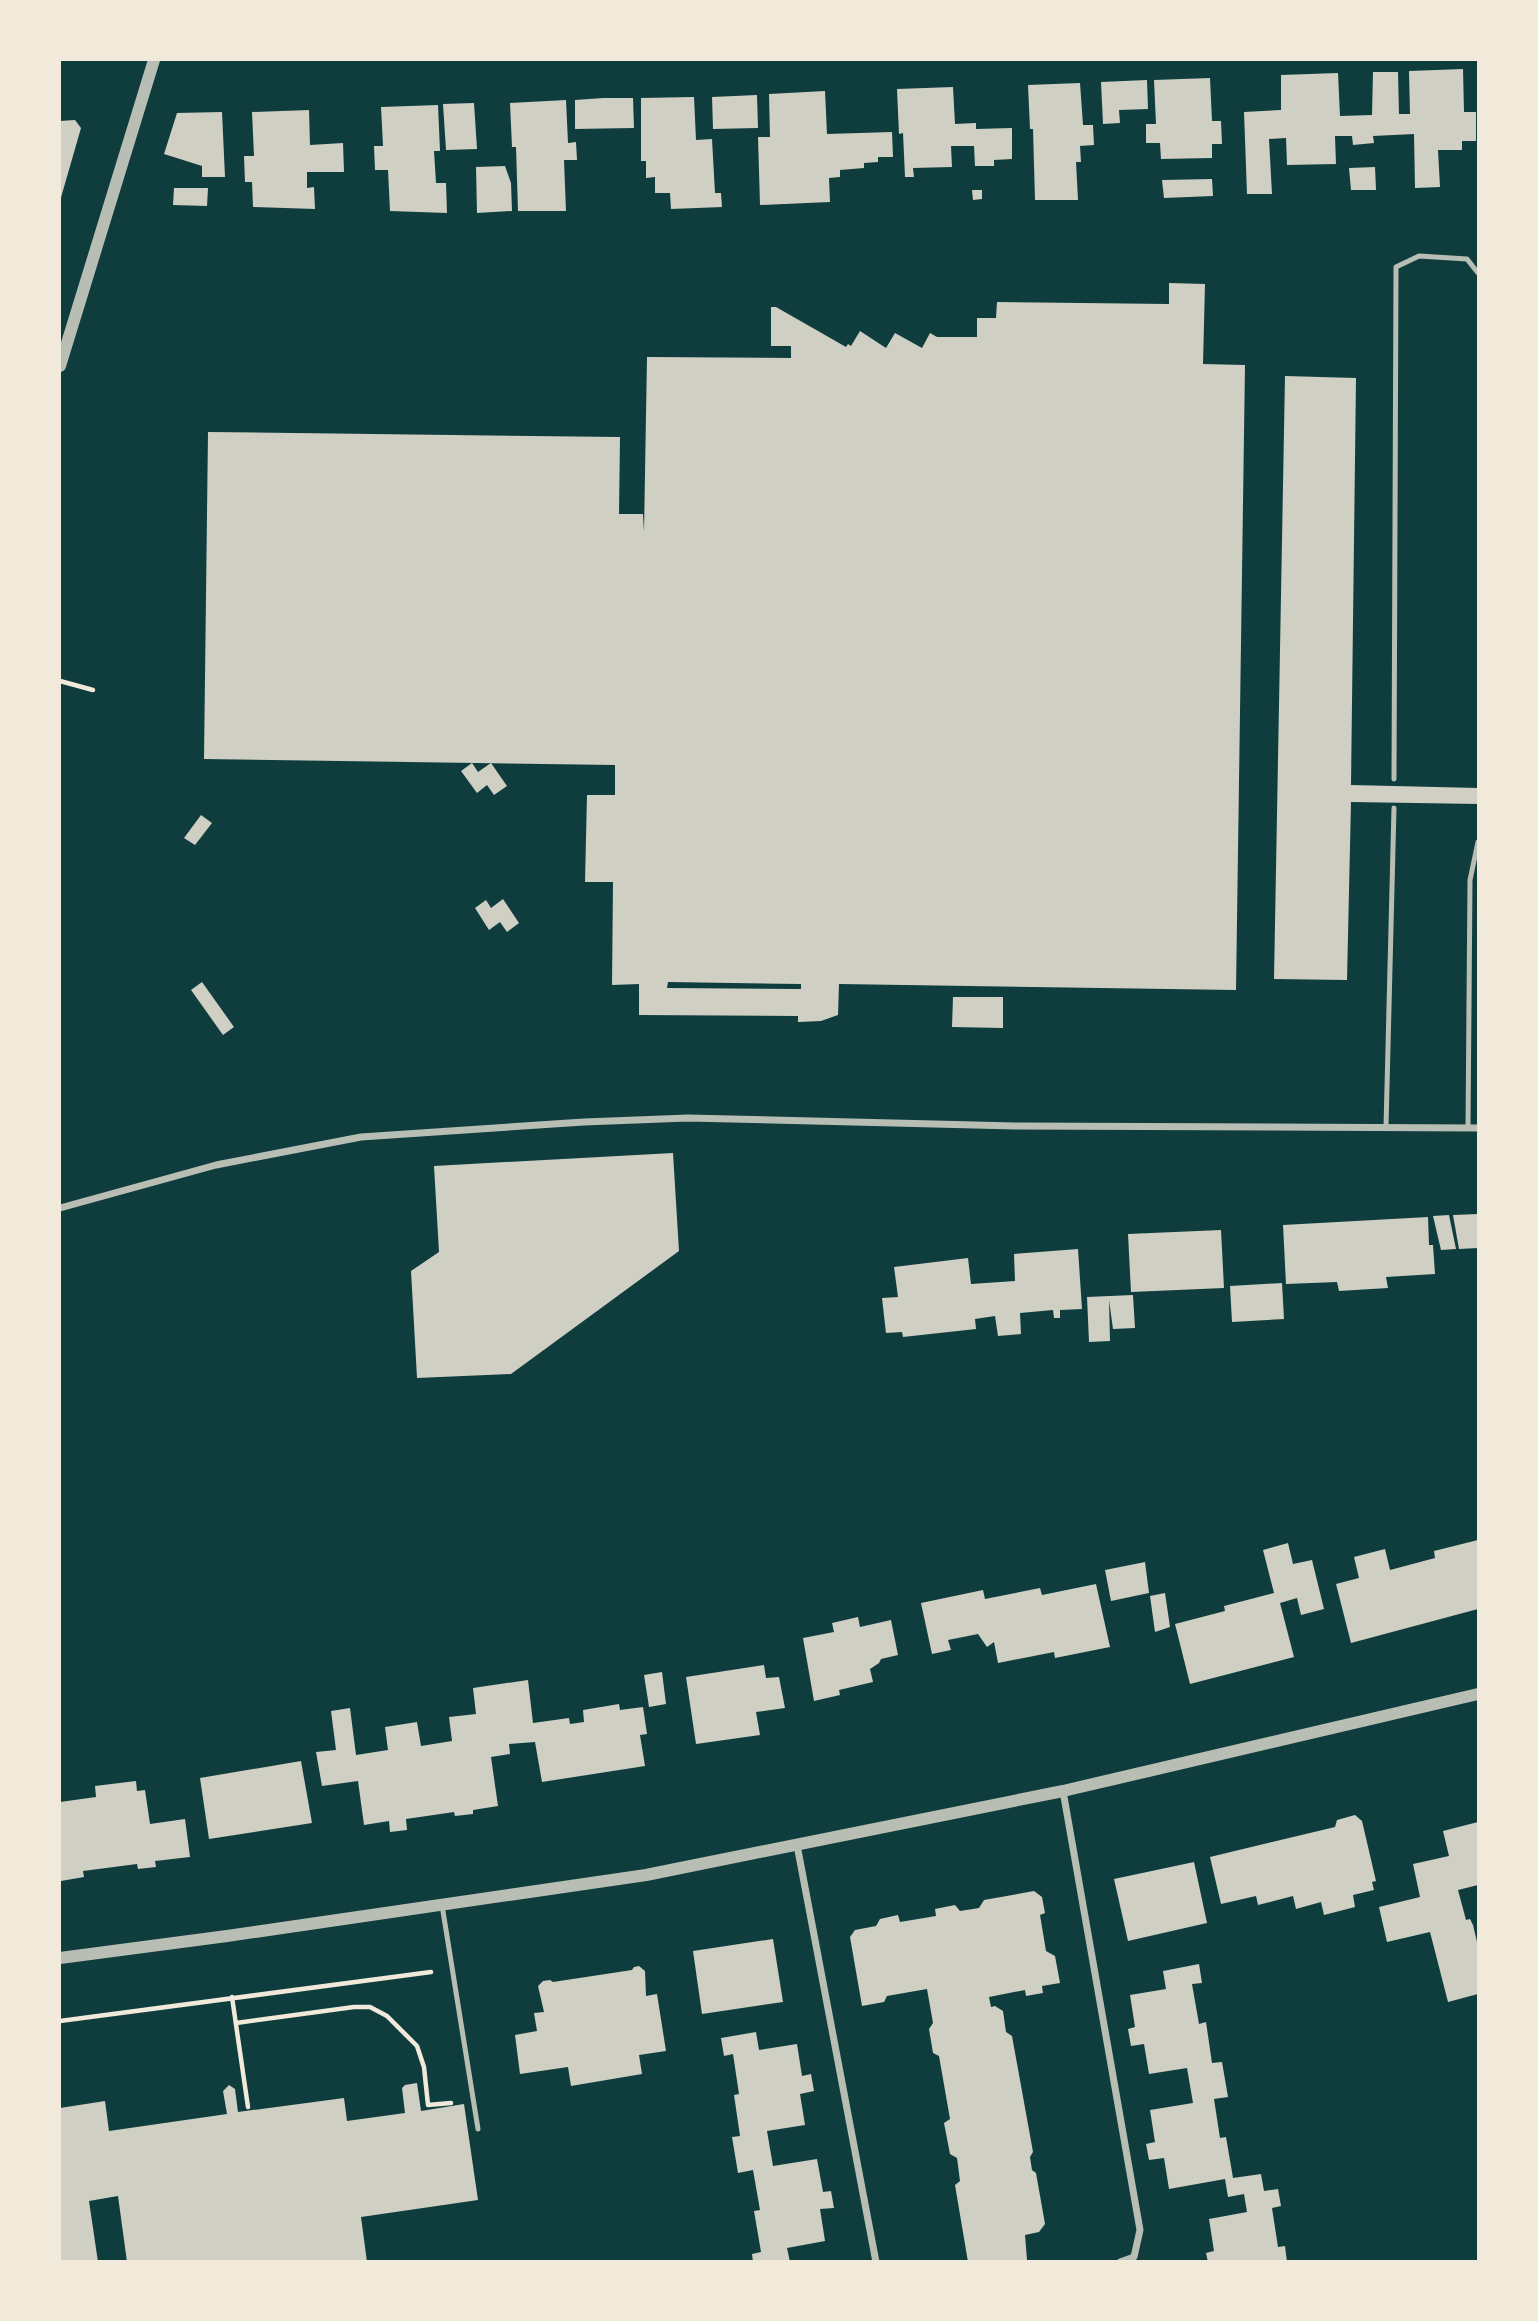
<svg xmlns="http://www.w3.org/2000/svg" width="1538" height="2321" font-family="'Times New Roman',serif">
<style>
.building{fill:#cfcfc3;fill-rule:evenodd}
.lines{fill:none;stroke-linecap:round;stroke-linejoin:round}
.path{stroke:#f1e9da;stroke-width:4.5}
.service{stroke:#b8beb3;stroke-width:5}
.minor{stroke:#b8beb3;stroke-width:7}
.tertiary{stroke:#b8beb3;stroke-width:12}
</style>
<rect width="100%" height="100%" fill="#0f3d3e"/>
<g class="building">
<polygon points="1463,69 1464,112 1476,112 1476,141 1462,141 1462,150 1438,150 1440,187 1415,188 1414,134 1373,136 1374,143 1353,145 1352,136 1335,136 1336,164 1287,165 1286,138 1269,139 1272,194 1247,194 1244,112 1281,110 1281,75 1338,73 1340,116 1372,115 1373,72 1398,72 1399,114 1410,114 1409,71"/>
<polygon points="1210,78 1212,121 1221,121 1222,144 1212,144 1212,158 1161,159 1160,143 1146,143 1146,124 1156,124 1154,80"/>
<polygon points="1147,80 1148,109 1119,110 1120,123 1103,124 1101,82"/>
<polygon points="1080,83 1083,125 1093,125 1094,145 1080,146 1081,162 1076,162 1078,200 1035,200 1033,129 1030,129 1028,85"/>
<polygon points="953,87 955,124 976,123 976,129 1012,128 1012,159 994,160 994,166 975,166 974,146 951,146 952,167 913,168 914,177 905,177 903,133 899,134 897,89"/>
<polygon points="825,91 827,134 892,132 893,157 878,157 878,162 864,163 864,168 840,170 840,177 829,178 830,202 760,205 758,137 770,137 769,94"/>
<polygon points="757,95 758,128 713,129 712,97"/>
<polygon points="694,97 696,140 712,139 715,193 721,193 722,207 671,209 670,193 655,193 655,177 646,178 646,161 641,161 641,98"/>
<polygon points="603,98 633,98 634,128 575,129 575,100"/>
<polygon points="566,100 568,143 576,142 577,160 564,160 566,211 518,211 516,147 512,147 510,103"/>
<polygon points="474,103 477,149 446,150 443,104"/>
<polygon points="438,105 440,151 434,151 436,183 446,183 447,213 390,211 388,170 375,170 374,146 383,146 381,107"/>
<polygon points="309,110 310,145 343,143 344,172 307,172 307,188 314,187 315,209 253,207 252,182 245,182 244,156 254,156 252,112"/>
<polygon points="222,112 225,177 202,177 202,166 164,154 177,113"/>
<polygon points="75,120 81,128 60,201 60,121"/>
<polygon points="505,166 511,183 512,211 477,213 476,167"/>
<polygon points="1375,167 1376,190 1351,190 1349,168"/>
<polygon points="1212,179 1213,196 1164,198 1162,180"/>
<polygon points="174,188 208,188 207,206 173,205"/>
<polygon points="972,190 982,190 982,199 973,200"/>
<path d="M1169,283L1205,284L1203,364L1245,365L1236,990L839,984L838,1015L821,1021L798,1022V1016L639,1015V984L612,985L613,882H585L587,795H615V765L204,759L208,432L620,437L619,514H643L644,532L647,357L791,358V346H771V307H776L846,347L848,344L851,346L860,331L886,348L895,333L922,348L930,333L937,337H977V318H996L997,302L1169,304ZM668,982L801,984V989L667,988Z"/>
<polygon points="1285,376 1356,378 1351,785 1478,788 1478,804 1351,802 1347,980 1274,979"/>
<polygon points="472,763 478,772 491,763 507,786 494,795 487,785 477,793 461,771"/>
<polygon points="201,815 212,823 195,845 184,838"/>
<polygon points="503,899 519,923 507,932 500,922 489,930 475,908 486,900 491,908"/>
<polygon points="202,982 234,1027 223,1035 191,990"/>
<polygon points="953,997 1003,997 1003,1028 952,1027"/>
<polygon points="673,1153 679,1251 511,1374 417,1378 411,1271 439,1252 434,1166"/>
<polygon points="1478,1214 1478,1248 1459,1249 1453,1215"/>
<polygon points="1449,1215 1456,1249 1441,1250 1433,1216"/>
<polygon points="1428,1217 1429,1245 1433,1245 1435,1274 1386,1277 1388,1288 1339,1291 1337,1282 1286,1284 1283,1225"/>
<polygon points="1221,1230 1224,1288 1131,1292 1128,1234"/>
<polygon points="1078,1249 1082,1309 1060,1310 1060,1318 1054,1318 1053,1310 1020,1313 1021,1334 998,1336 995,1316 975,1319 976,1329 903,1337 902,1332 886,1333 882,1298 898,1297 894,1267 968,1258 971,1284 1015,1281 1014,1254"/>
<polygon points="1282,1283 1284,1319 1232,1322 1230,1286"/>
<polygon points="1133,1295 1135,1328 1113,1329 1109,1300 1110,1341 1089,1342 1087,1297"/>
<polygon points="1478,1540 1478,1609 1351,1643 1336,1584 1359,1578 1354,1557 1385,1549 1390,1570 1435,1558 1434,1551"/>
<polygon points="1288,1543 1293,1564 1312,1560 1324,1609 1301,1615 1297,1598 1280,1603 1294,1657 1190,1684 1175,1624 1225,1611 1224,1606 1274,1593 1263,1550"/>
<polygon points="1145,1562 1149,1593 1111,1601 1105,1570"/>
<polygon points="1096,1584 1110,1647 1055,1658 1054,1652 998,1663 994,1642 987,1647 978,1634 948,1640 951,1650 932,1654 921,1603 983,1590 985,1599 1040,1588 1042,1595"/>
<polygon points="1165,1593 1170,1627 1155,1632 1150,1596"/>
<polygon points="858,1617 860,1627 891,1620 898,1655 881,1659 879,1663 870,1669 873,1682 839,1690 840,1695 814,1701 803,1638 834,1632 832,1623"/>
<polygon points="764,1665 766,1678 779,1677 785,1708 756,1712 760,1735 696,1744 686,1677"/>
<polygon points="662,1672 666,1704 649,1707 644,1675"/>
<polygon points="528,1680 533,1723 569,1718 570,1724 584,1722 583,1710 619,1704 620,1710 643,1707 647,1734 640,1735 645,1766 542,1782 535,1742 509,1744 510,1754 491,1757 498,1806 473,1810 473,1814 455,1816 454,1812 406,1819 407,1830 390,1832 389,1821 364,1825 358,1781 322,1786 316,1752 336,1750 331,1711 350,1708 356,1755 388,1750 385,1727 417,1722 421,1746 452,1741 449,1717 476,1714 473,1688"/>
<polygon points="301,1761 312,1823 209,1839 200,1778"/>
<polygon points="136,1781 137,1791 145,1790 150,1824 185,1819 190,1857 155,1861 156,1867 138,1869 137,1864 83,1871 84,1877 61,1881 60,1802 96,1797 95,1786"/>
<polygon points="1355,1815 1362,1821 1376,1881 1372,1882 1374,1890 1353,1895 1355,1907 1324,1915 1321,1902 1296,1909 1293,1896 1258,1905 1256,1896 1221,1904 1210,1857 1335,1827 1337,1820"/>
<polygon points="1478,1822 1478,1885 1458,1890 1466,1920 1470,1919 1473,1925 1478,1946 1478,1994 1448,2002 1430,1932 1387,1942 1379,1907 1420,1897 1413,1864 1449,1856 1443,1831"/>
<polygon points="1194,1862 1207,1923 1128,1941 1114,1879"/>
<polygon points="1034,1891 1042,1897 1045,1913 1040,1915 1046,1951 1055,1956 1060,1983 1042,1986 1043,1993 1026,1996 1025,1990 989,1997 991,2007 995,2006 1003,2011 1006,2032 1012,2036 1033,2152 1030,2157 1032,2170 1036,2173 1045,2224 1039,2232 1025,2235 1027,2260 968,2262 955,2185 960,2181 957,2158 950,2154 944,2123 950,2119 939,2056 933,2053 929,2029 933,2023 927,1989 887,1996 884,2002 862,2006 850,1937 855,1930 876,1926 880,1919 898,1915 900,1922 936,1916 935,1909 955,1905 960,1911 979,1908 984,1900"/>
<polygon points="773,1939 783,2002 702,2014 693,1951"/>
<polygon points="1199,1964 1202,1983 1192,1984 1199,2024 1206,2022 1212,2063 1222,2062 1228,2097 1214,2099 1220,2138 1226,2137 1233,2178 1261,2174 1264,2191 1278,2189 1281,2206 1272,2208 1278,2247 1285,2246 1287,2262 1208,2262 1206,2253 1214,2251 1209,2219 1247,2212 1244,2194 1228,2197 1225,2179 1169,2189 1164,2158 1149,2160 1146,2144 1155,2142 1150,2110 1193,2103 1187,2068 1149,2074 1144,2044 1131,2046 1128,2029 1135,2027 1130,1995 1166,1989 1163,1971"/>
<polygon points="639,1966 645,1971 646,1996 657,1994 666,2051 639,2055 642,2074 571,2086 568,2067 520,2074 515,2035 537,2031 534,2013 544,2012 538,1986 543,1981 550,1980 553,1982 632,1970 634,1967"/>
<polygon points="756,2032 759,2050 797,2044 802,2076 811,2074 814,2091 800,2094 805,2125 767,2131 773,2166 817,2159 823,2192 831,2191 834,2208 820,2209 825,2241 787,2248 790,2262 753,2262 752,2254 761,2252 754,2211 760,2210 753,2170 738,2173 732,2137 740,2136 734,2095 739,2094 733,2054 724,2056 721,2038"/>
<polygon points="417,2083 421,2111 464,2104 478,2200 361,2217 367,2262 127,2262 118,2196 89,2201 98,2262 60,2262 60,2108 105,2101 109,2131 227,2114 223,2091 229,2085 235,2089 238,2112 344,2098 347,2121 405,2113 402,2088 405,2085"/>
</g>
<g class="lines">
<g class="path">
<polyline points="60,681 93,690"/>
<polyline points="232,1997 248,2107"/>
<polyline points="60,2021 431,1972"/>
<polyline points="236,2023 354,2007 370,2007 387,2016 417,2046 424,2067 428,2105 451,2103"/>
</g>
<g class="service">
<polyline points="1394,779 1396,267 1419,256 1467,259 1478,273"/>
<polyline points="1386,1127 1394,808"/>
<polyline points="1468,1128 1470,880 1478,842"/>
<polyline points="442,1905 478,2129"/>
</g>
<g class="minor">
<polyline points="60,1208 216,1165 361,1137 584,1122 688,1118 1015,1126 1478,1128"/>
<polyline points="1063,1791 1140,2230 1134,2257 1120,2262"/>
<polyline points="797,1845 876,2262"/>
</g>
<g class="tertiary">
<polyline points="60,366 154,60"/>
<polyline points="60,1958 227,1936 646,1875 1063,1791 1478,1694"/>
</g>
</g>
<rect width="1538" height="2321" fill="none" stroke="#f1e9da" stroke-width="122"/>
</svg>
